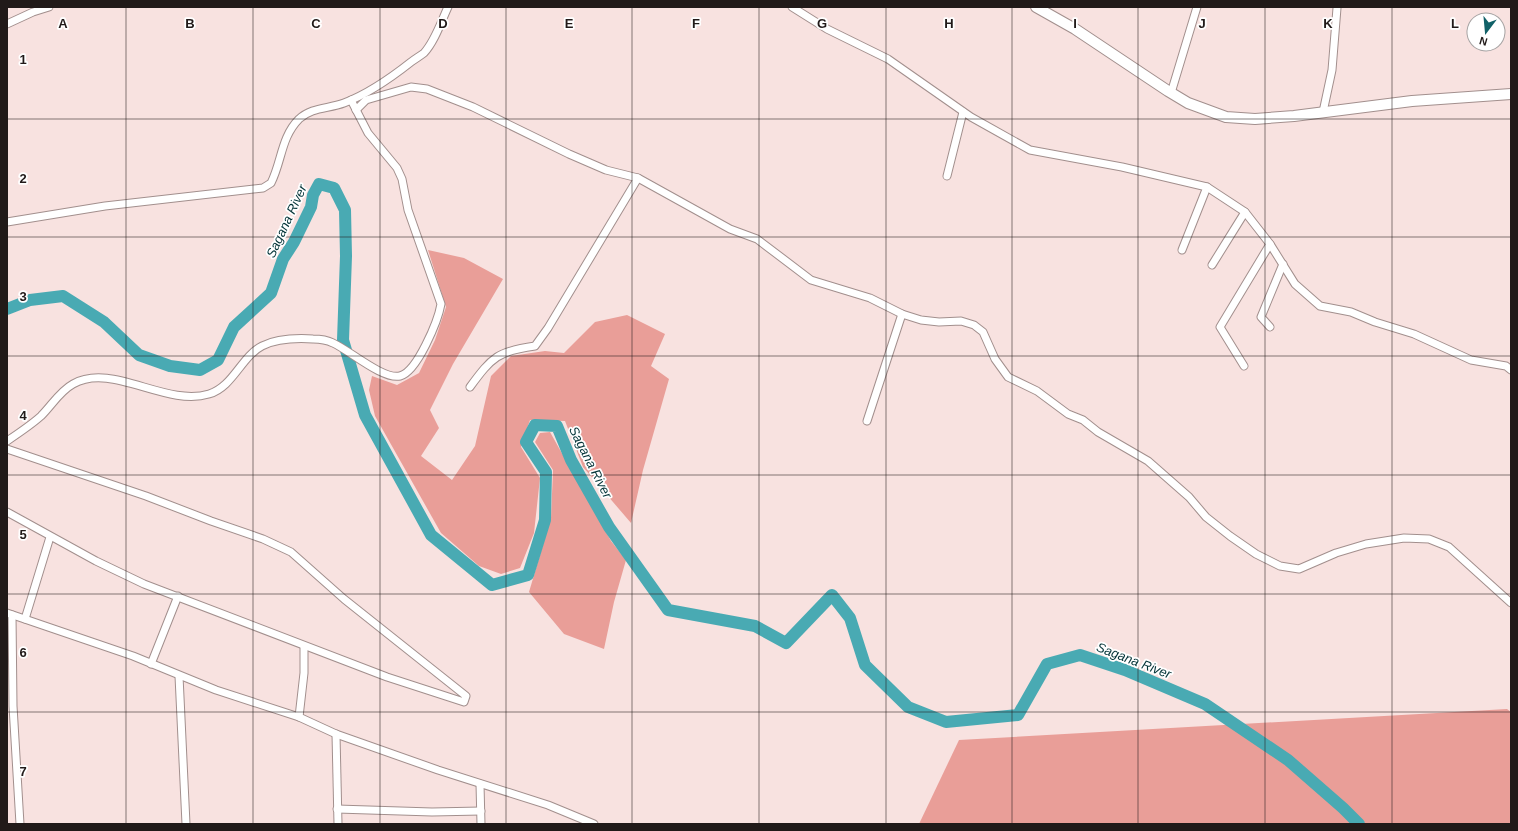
<svg xmlns="http://www.w3.org/2000/svg" width="1518" height="831" font-family="Helvetica,sans-serif">
<style>
.forest{fill:#e99e98}
.lines{fill:none;stroke-linecap:round;stroke-linejoin:round}
.river{stroke:#49aab3;stroke-width:12}
.street-casing{stroke:#a28f8d;stroke-width:9}
.secondary-casing{stroke:#a28f8d;stroke-width:12}
.street{stroke:#fff;stroke-width:7}
.secondary{stroke:#fff;stroke-width:10}
.grid{fill:none;stroke:#211a19;stroke-width:1;stroke-opacity:0.55}
.labels{text-anchor:middle;stroke-width:3.5;stroke-linejoin:round;paint-order:stroke}
.water-label{font-size:13px;font-style:italic;fill:#043438;stroke:#fff}
.grid-label{font-size:13px;text-anchor:middle;font-weight:bold;fill:#211a19;stroke:#fff;stroke-width:3.5;stroke-linejoin:round;paint-order:stroke}
</style>
<rect width="100%" height="100%" fill="#f8e2e0"/>
<g class="forest">
<polygon points="428,250 464,258 503,279 453,364 430,410 439,428 421,456 452,480 475,446 491,376 511,356 545,351 564,353 595,322 627,315 665,334 651,366 669,379 643,470 631,523 583,467 565,421 530,420 521,447 540,478 534,533 520,568 501,574 479,566 441,533 375,416 369,390 372,376 397,385 419,373 435,340 446,307"/>
<polygon points="550,432 611,541 626,560 614,602 604,649 564,634 529,592 551,518 553,470 535,442 540,433"/>
<polygon points="1507,709 1511,712 1511,824 919,824 959,740"/>
</g>
<g class="lines">
<polyline class="river" points="7,309 30,300 63,296 104,322 139,355 170,366 200,370 218,360 234,327 271,293 283,259 294,242 311,207 313,195 319,184 334,188 345,210 346,256 343,340 365,415 431,535 492,585 528,575 545,520 546,472 526,442 535,425 557,426 571,460 609,527 668,610 755,626 786,643 832,595 850,618 865,665 908,707 946,722 1018,715 1047,664 1080,655 1125,670 1205,704 1288,760 1343,808 1359,824"/>
<g class="street-casing">
<g id="street">
<polyline points="792,7 827,29 888,59 971,117 1030,150 1122,167 1207,187 1245,212 1270,244 1295,284 1320,306 1351,312 1375,322 1414,334 1471,360 1506,366 1511,370"/>
<polyline points="7,24 33,12 49,7"/>
<polyline points="1171,93 1197,7"/>
<polyline points="356,110 366,100 411,87 427,89 473,107 569,154 606,170 638,178 730,229 757,239 811,280 870,298 902,314 921,320 939,322 961,321 974,325 983,332 995,359 1008,377 1037,391 1068,414 1083,420 1098,432 1148,461 1189,497 1206,517 1230,536 1256,554 1280,566 1299,569 1336,553 1366,544 1404,538 1429,539 1449,547 1511,603"/>
<polyline points="1323,112 1332,70 1337,8"/>
<polyline points="947,176 963,112"/>
<path d="M7,222L105,206L263,188L271,183C282,161 281,137 299,119C312,107 328,109 344,103C368,94 392,77 411,62C415,59 420,56 424,53C435,41 441,22 448,7"/>
<polyline points="1182,250 1207,187"/>
<polyline points="1212,265 1245,212"/>
<polyline points="1270,327 1261,317 1283,264"/>
<polyline points="1244,366 1220,327 1270,244"/>
<path d="M470,387C492,357 498,351 535,346L548,328L638,178"/>
<polyline points="867,421 902,314"/>
<path d="M7,441C19,433 31,425 41,416C52,405 60,391 73,384C112,362 165,407 209,394C233,387 241,357 262,346C276,339 297,338 313,339C320,339 327,340 333,343C349,350 383,380 400,376C417,372 438,321 441,304L408,210L402,179L397,168L368,133L351,100"/>
<polyline points="7,449 146,496 211,521 263,539 291,552 344,599 466,696 464,702 387,677 144,584 96,561 7,512"/>
<polyline points="7,613 133,656 216,690 299,717 336,734 438,770 548,805 594,824"/>
<polyline points="12,615 13,706 20,824"/>
<polyline points="25,619 50,537"/>
<polyline points="151,664 178,596"/>
<polyline points="179,676 186,824"/>
<polyline points="299,717 304,673 304,646"/>
<polyline points="336,734 338,824"/>
<polyline points="480,784 481,824"/>
<polyline points="337,809 432,812 481,811"/>
</g>
</g>
<g class="secondary-casing">
<polyline id="secondary" points="1036,7 1075,29 1168,91 1188,103 1226,117 1255,119 1294,116 1412,101 1511,94"/>
</g>
<use href="#street" class="street"/>
<use href="#secondary" class="secondary"/>
</g>
<path class="grid" d="M126,7V824M253,7V824M380,7V824M506,7V824M632,7V824M759,7V824M886,7V824M1012,7V824M1138,7V824M1265,7V824M1392,7V824M7,119H1511M7,237H1511M7,356H1511M7,475H1511M7,594H1511M7,712H1511"/>
<g class="labels">
<g class="water-label">
<text transform="translate(286 221) rotate(-65)" y="5">Sagana River</text>
<text transform="translate(591 462) rotate(63)" y="5">Sagana River</text>
<text transform="translate(1134 660) rotate(21)" y="5">Sagana River</text>
</g>
</g>
<g class="grid-label">
<text x="63" y="28">A</text>
<text x="190" y="28">B</text>
<text x="316" y="28">C</text>
<text x="443" y="28">D</text>
<text x="569" y="28">E</text>
<text x="696" y="28">F</text>
<text x="822" y="28">G</text>
<text x="949" y="28">H</text>
<text x="1075" y="28">I</text>
<text x="1202" y="28">J</text>
<text x="1328" y="28">K</text>
<text x="1455" y="28">L</text>
<text x="23" y="64">1</text>
<text x="23" y="183">2</text>
<text x="23" y="301">3</text>
<text x="23" y="420">4</text>
<text x="23" y="539">5</text>
<text x="23" y="657">6</text>
<text x="23" y="776">7</text>
</g>
<rect width="1518" height="831" fill="none" stroke="#211a19" stroke-width="16"/>
<g transform="translate(1486 32) rotate(196)"><circle r="19" fill="#ffffff" stroke="#a6a3a3"/>
<path d="M0-3L7 15L0 10L-7 15Z" fill="#116168"/>
<text y="-6" font-size="11" font-weight="bold" text-anchor="middle" fill="#211a19">N</text>
</g>
</svg>
